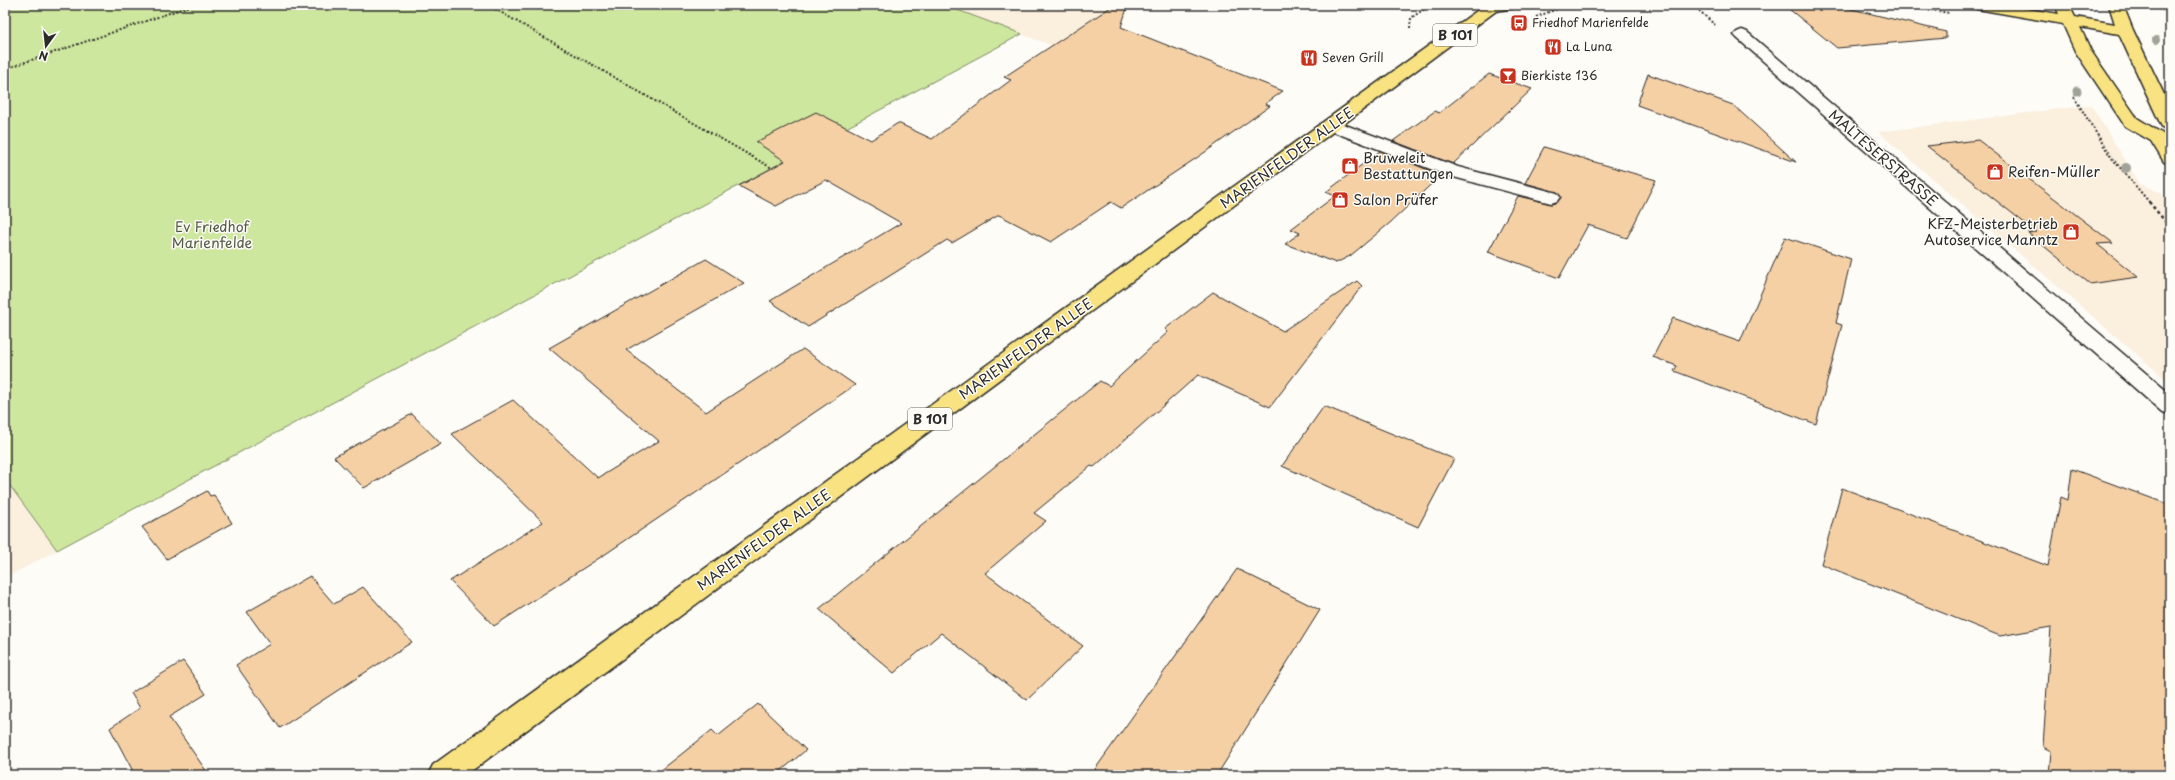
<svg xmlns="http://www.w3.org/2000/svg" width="2175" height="780" font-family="'Playpen Sans',sans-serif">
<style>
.built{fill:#fbefde}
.green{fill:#cee79e;stroke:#7c8964}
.building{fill:#f5d0a5;stroke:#2b2b2b}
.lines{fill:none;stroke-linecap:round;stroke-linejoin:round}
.minor-casing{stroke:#2b2b2b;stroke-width:3}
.major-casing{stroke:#2b2b2b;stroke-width:3}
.path-far1{stroke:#2b2b2b;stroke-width:2;stroke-dasharray:2 2;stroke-linecap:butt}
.path{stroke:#2b2b2b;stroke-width:2.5;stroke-dasharray:3 3;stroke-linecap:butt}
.minor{fill:#fdfcf7;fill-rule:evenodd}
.major{fill:#f8e281;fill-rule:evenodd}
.tree{fill:#a0a397}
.labels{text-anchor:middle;stroke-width:3;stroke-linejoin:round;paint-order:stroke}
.far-poi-label{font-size:12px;fill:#2b2b2b;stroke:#fdfcf7;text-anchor:start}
.shield{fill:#fdfcf7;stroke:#6a6a68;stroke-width:1}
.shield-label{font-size:13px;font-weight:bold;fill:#2b2b2b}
.street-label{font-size:14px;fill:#2b2b2b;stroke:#fdfcf7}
.poi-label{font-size:14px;fill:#2b2b2b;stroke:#fdfcf7;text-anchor:start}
.park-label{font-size:14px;fill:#545a48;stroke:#fdfcf7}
</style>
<rect width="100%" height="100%" fill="#fdfcf7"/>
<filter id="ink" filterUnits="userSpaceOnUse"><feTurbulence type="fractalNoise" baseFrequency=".025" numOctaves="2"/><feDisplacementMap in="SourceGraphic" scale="8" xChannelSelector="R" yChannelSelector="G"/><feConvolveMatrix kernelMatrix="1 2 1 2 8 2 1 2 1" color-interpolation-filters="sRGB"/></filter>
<g filter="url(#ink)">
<g class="built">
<polygon points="944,5 1136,5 1064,50"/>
<polygon points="2091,105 2140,184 2161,193 2170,206 2170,383 1878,132"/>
<polygon points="5,479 57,550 5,578"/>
</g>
<polygon class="green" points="5,5 944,5 1022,34 57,550 5,479"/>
<g class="building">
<polygon points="1114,5 1128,5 1121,27 1283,91 1265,104 1270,106 1201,155 1121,208 1111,202 1051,242 999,215 952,243 947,240 808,327 770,301 901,223 826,180 776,206 739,186 785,161 756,142 816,112 871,140 898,123 932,139 1011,80 1004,77"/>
<polygon points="1784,5 1835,5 1946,32 1946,38 1837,48"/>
<polygon points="1489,74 1532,89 1453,164 1393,141 1435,111 1439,113"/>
<polygon points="1648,74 1733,105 1796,162 1637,105"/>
<polygon points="1978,140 2113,243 2097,244 2138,277 2090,284 2028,233 2036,232 1927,146"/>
<polygon points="1544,147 1656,180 1627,238 1588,225 1559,278 1488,252 1518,196 1551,204 1557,202 1561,198 1557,192 1525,183"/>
<polygon points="1380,151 1441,175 1391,222 1350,256 1336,263 1285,244 1300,233 1291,229 1335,196 1326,192"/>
<polygon points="1785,237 1851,259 1836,323 1842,325 1816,424 1674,371 1677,366 1653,357 1673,318 1740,342"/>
<polygon points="706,259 744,283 626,350 706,412 803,349 855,385 607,553 494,626 450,581 543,522 452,434 513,400 598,478 659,441 549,348"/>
<polygon points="1357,281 1362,286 1270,407 1198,375 1094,467 1091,466 1034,513 1046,521 985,573 1083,646 1027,700 941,633 894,673 819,609 1100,381 1109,386 1168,332 1165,329 1213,292 1283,331"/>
<polygon points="1324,406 1454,459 1418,527 1282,466"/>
<polygon points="412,414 441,444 364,488 334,457"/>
<polygon points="2072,469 2170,505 2170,775 2049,775 2051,751 2043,747 2051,627 2000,636 1821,564 1842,488 2048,566 2061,497 2068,500"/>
<polygon points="207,491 210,496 214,495 232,523 167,559 142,527"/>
<polygon points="1237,569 1320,610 1217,775 1091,775"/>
<polygon points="310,576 334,604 363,587 412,642 280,728 236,665 270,644 247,612"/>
<polygon points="183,661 206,694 169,717 209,775 135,775 110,728 140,708 131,693"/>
<polygon points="758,704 806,750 776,775 655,775 712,730 718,736"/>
</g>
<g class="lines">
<g class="minor-casing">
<g id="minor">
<polygon points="1742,30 1747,32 2170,394 2170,414 2162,412 1737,38 1734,35 1737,32"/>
<polygon points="1332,120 1458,167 1557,193 1560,197 1557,201 1551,203 1446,175 1326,129 1323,125 1326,121"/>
</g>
</g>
<g class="major-casing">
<g id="major">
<polygon points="1485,5 1516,5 1514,8 1496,11 466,775 428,775 433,765"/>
<path d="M1970,5H2003L2059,14L2055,5H2069L2075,17L2115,24L2109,5H2123L2133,30L2170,107V130L2164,129L2161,125L2119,34L2080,27L2091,51L2137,118L2163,134C2170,144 2170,151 2170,163L2164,162L2151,141L2125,126L2075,51L2063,24L1977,9L1972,8Z"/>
</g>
</g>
<g class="path-far1">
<polyline points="488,5 772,168"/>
<polyline points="1693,5 1715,25"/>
<polyline points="1724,5 1729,9"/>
<polyline points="1903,5 1949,13"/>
<polyline points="2158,5 2170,8"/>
<polyline points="2151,7 2170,12"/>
<polyline points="1536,17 1567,5"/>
<polyline points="1410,28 1411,18 1430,5"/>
<polyline points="5,69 193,5"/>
<polyline points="2074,97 2111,157 2150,203"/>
</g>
<polyline class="path" points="2149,202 2170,227"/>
<use href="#minor" class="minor"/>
<use href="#major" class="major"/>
</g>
<g class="tree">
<circle cx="2156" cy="40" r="4"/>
<circle cx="2077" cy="91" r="4.5"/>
<circle cx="2126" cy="168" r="5"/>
</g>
</g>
<defs>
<g id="bus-square" transform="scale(0.9)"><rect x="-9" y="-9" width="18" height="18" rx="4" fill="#c8321e" stroke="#fdfcf7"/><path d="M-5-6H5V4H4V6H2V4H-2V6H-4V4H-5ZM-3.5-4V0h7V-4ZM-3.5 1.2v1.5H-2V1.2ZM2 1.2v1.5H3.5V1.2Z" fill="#fff"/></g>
<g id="restaurant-square" transform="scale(0.9)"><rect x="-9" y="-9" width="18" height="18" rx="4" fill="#c8321e" stroke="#fdfcf7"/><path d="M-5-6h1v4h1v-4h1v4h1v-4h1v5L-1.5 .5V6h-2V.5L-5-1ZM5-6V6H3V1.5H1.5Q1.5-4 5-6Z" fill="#fff"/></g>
<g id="bar-square" transform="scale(0.9)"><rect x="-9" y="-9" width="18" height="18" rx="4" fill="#c8321e" stroke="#fdfcf7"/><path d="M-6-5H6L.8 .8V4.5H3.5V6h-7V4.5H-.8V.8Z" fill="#fff"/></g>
<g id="shop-square" transform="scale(0.9)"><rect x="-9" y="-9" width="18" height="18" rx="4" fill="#c8321e" stroke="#fdfcf7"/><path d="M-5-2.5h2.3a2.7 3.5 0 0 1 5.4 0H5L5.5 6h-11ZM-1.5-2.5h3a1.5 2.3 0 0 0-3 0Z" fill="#fff"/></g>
</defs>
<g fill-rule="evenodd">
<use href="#bus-square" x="1519" y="23"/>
<use href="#restaurant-square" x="1553" y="47"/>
<use href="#restaurant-square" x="1309" y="58"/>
<use href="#bar-square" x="1508" y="76"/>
<use href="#shop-square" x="1350" y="166"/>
<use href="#shop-square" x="1995" y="172"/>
<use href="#shop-square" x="1340" y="200"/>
<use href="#shop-square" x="2071" y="232"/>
</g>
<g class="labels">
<g class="far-poi-label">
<text x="1532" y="27">Friedhof Marienfelde</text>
<text x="1566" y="51">La Luna</text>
<text x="1322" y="62">Seven Grill</text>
<text x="1521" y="80">Bierkiste 136</text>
</g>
<g class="shield">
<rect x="1433" y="24" width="44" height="22" rx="3"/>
<rect x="908" y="408" width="44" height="22" rx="3"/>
</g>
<g class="shield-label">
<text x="1455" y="40">B 101</text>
<text x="930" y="424">B 101</text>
</g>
<g class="street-label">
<text transform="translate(1287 158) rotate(-36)" y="5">MARIENFELDER ALLEE</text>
<text transform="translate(1883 158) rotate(41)" y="5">MALTESERSTRASSE</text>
<text transform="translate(1026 349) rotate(-36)" y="5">MARIENFELDER ALLEE</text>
<text transform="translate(764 540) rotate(-36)" y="5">MARIENFELDER ALLEE</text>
</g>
<g class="poi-label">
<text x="1363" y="163">Bruweleit<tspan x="1363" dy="16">Bestattungen</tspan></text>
<text x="2008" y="177">Reifen-Müller</text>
<text x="1353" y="205">Salon Prüfer</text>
<text x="2058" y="229" text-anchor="end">KFZ-Meisterbetrieb<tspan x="2058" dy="16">Autoservice Manntz</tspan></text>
</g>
<g class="park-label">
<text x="212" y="232">Ev Friedhof<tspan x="212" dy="16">Marienfelde</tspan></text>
</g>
</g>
<rect width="2175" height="780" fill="none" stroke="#fdfcf7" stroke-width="20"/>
<rect x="10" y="10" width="2155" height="760" fill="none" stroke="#2b2b2b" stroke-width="1.5" filter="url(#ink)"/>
<g transform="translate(46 46) rotate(195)" stroke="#fdfcf7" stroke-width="3" paint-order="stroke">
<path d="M0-3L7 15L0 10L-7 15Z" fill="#2b2b2b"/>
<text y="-6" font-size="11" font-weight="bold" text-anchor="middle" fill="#2b2b2b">N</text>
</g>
</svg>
